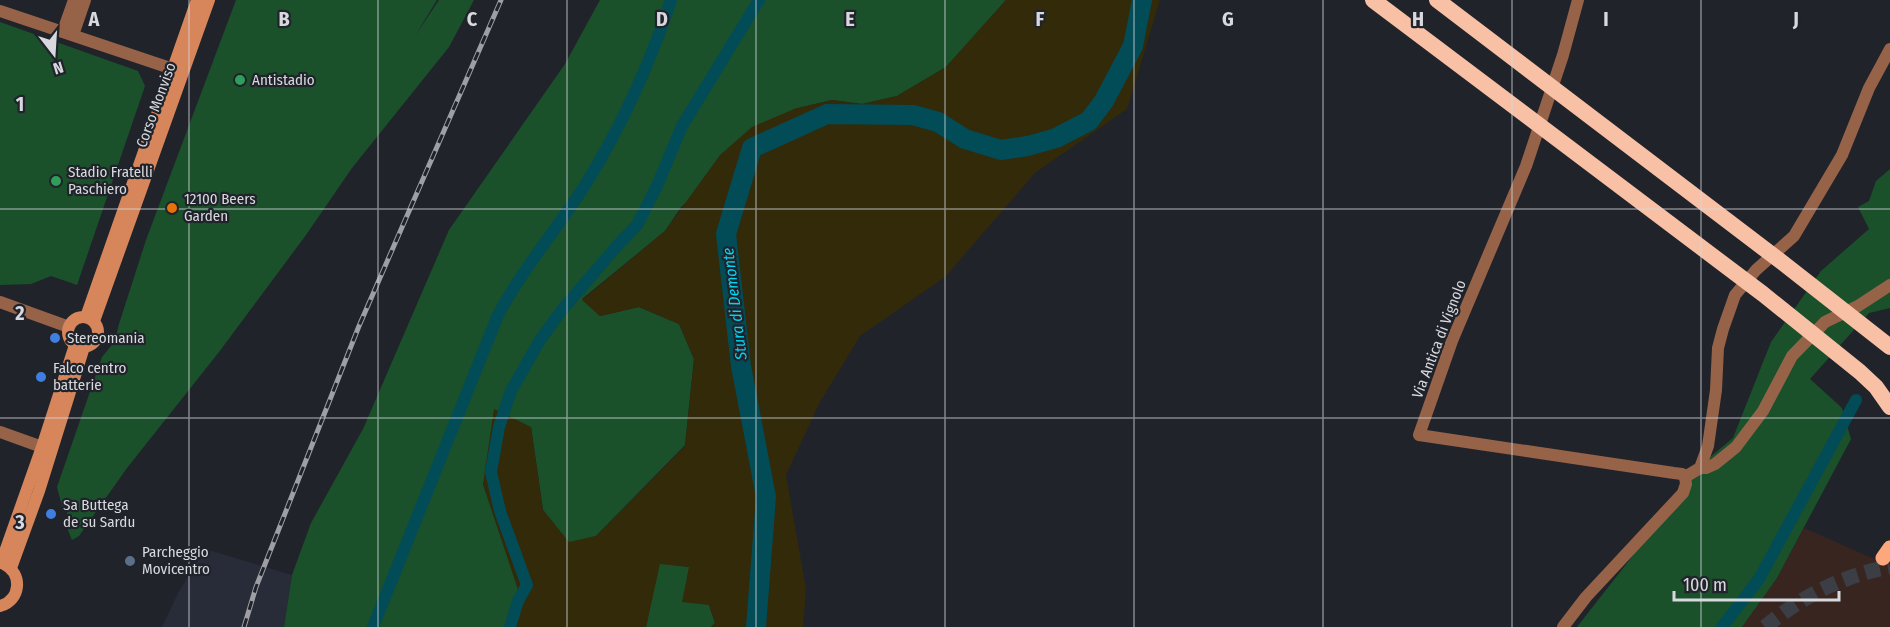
<svg xmlns="http://www.w3.org/2000/svg" width="1890" height="627" font-family="'Fira Sans Condensed',sans-serif">
<style>
.built{fill:#282c38}
.medical{fill:#382520}
.green{fill:#1a512b}
.sand{fill:#322a09}
.lines{fill:none;stroke-linecap:round;stroke-linejoin:round}
.canal{stroke:#024c58;stroke-width:12}
.river{stroke:#024c58;stroke-width:20}
.primary-tunnel{stroke:#3c3e46;stroke-width:15;stroke-dasharray:15 8;stroke-linecap:butt}
.minor{stroke:#966348;stroke-width:12}
.tertiary{stroke:#966348;stroke-width:12}
.secondary{stroke:#d7865b;stroke-width:12}
.primary{stroke:#fca87c;stroke-width:15}
.trunk{stroke:#f8c0a4;stroke-width:16}
.rail-casing{stroke:#9d9fa5;stroke-width:5}
.rail{stroke:#21232b;stroke-width:3;stroke-dasharray:9;stroke-linecap:butt}
.grid{fill:none;stroke:#d7d9de;stroke-width:1.5;stroke-opacity:0.55}
.leisure-dot{fill:#2e9e5b;stroke:#21232b;stroke-width:2}
.food-dot{fill:#e8710a;stroke:#21232b;stroke-width:2}
.shop-dot{fill:#3f7fe0;stroke:#21232b;stroke-width:2}
.service-dot{fill:#5c6f8a;stroke:#21232b;stroke-width:2}
.labels{text-anchor:middle;stroke-width:4.5;stroke-linejoin:round;paint-order:stroke}
.poi-label{font-size:15px;fill:#d7d9de;stroke:#21232b;text-anchor:start}
.street-label{font-size:15px;fill:#d7d9de;stroke:#21232b}
.water-label{font-size:16px;font-style:italic;fill:#00d5f3;stroke:#21232b}
.grid-label{font-size:20px;text-anchor:middle;font-weight:bold;fill:#d7d9de;stroke:#21232b;stroke-width:4.5;stroke-linejoin:round;paint-order:stroke}
</style>
<rect width="100%" height="100%" fill="#21232b"/>
<polygon class="built" points="205,549 292,575 284,627 162,627 178,593"/>
<polygon class="medical" points="1804,528 1890,566 1890,627 1742,627 1777,578"/>
<g class="green">
<polygon points="236,0 437,0 415,36 439,0 474,0 449,47 352,168 306,235 219,352 127,468 79,536 72,540 67,528 67,511 63,510 57,487 102,357 115,341 119,324 146,240"/>
<polygon points="600,0 1006,0 946,67 897,96 862,104 832,100 794,109 681,207 665,231 582,299 600,316 639,307 679,324 694,359 685,445 596,536 569,543 543,510 531,427 483,484 518,589 505,627 284,627 292,575 311,523 363,429 449,230 565,64"/>
<polygon points="0,22 138,71 145,86 77,285 51,276 31,284 0,285"/>
<polygon points="1890,169 1890,308 1869,313 1810,379 1842,408 1851,439 1777,578 1742,627 1577,627 1631,558 1698,467 1733,438 1771,342 1821,271 1869,229 1858,207 1869,201 1876,181"/>
<polygon points="659,563 689,567 709,605 715,623 711,627 646,627"/>
</g>
<polygon class="sand" points="1006,0 1160,0 1127,109 1035,173 945,277 860,336 820,402 786,475 806,589 803,627 711,627 715,623 709,605 682,602 689,567 660,564 646,627 505,627 518,589 483,484 494,409 531,427 543,510 569,542 596,536 685,446 694,359 679,324 639,307 600,316 582,300 665,231 720,155 752,127 794,109 832,100 862,104 897,96 946,67"/>
<g class="lines">
<g class="canal">
<path d="M373,627L498,315C523,268 558,228 587,182C622,125 650,63 671,0"/>
<polyline points="510,627 518,601 527,585 500,511 491,472 499,427 511,391 540,340 561,311 616,247 637,225 657,186 682,126 759,0"/>
<polyline points="1722,627 1759,579 1856,400"/>
</g>
<polyline class="river" points="756,627 766,497 741,366 726,234 752,148 827,114 913,115 938,122 965,139 1001,150 1028,146 1056,138 1089,121 1104,101 1133,46 1142,0"/>
<path class="primary-tunnel" d="M1765,627C1801,597 1843,575 1890,567"/>
<g class="minor">
<polyline points="1578,0 1563,55 1526,166 1452,341 1419,435 1674,473 1682,474 1685,477"/>
<polyline points="0,11 173,69"/>
<polyline points="63,31 74,0"/>
<polyline points="73,35 85,0"/>
<polyline points="0,432 42,447"/>
<polyline points="1700,468 1706,468 1715,464 1736,447 1763,411 1792,356 1825,322 1858,306 1890,285"/>
<polyline points="1685,477 1700,468 1708,446 1716,390 1718,348 1723,329 1735,295 1756,270 1794,236 1842,155 1869,88 1890,49"/>
<polyline points="1563,627 1586,597 1683,493 1686,484 1685,477"/>
</g>
<polyline class="tertiary" points="0,302 69,327"/>
<g class="secondary">
<circle cx="83" cy="332" r="15"/>
<polyline points="86,317 197,0"/>
<polyline points="94,321 209,0"/>
<polyline points="1,563 42,447 75,345"/>
<polyline points="11,568 39,491 84,347"/>
<path d="M0,606C21,600 23,574 4,564"/>
</g>
<polyline class="primary" points="1883,558 1890,548"/>
<g class="trunk">
<polyline points="1373,0 1763,294 1860,372 1876,387 1890,407"/>
<polyline points="1437,0 1783,263 1890,347"/>
</g>
<g class="rail-casing">
<polyline id="rail" points="244,627 256,587 359,326 501,0"/>
</g>
<use href="#rail" class="rail"/>
</g>
<path class="grid" d="M189,0V627M378,0V627M567,0V627M756,0V627M945,0V627M1134,0V627M1323,0V627M1512,0V627M1701,0V627M0,209H1890M0,418H1890"/>
<g class="leisure-dot">
<circle cx="240" cy="80" r="6"/>
<circle cx="56" cy="181" r="6"/>
</g>
<circle class="food-dot" cx="172" cy="208" r="6"/>
<g class="shop-dot">
<circle cx="55" cy="338" r="6"/>
<circle cx="41" cy="377" r="6"/>
<circle cx="51" cy="514" r="6"/>
</g>
<circle class="service-dot" cx="130" cy="561" r="6"/>
<g class="labels">
<g class="poi-label">
<text x="252" y="85">Antistadio</text>
<text x="68" y="177">Stadio Fratelli<tspan x="68" dy="17">Paschiero</tspan></text>
<text x="184" y="204">12100 Beers<tspan x="184" dy="17">Garden</tspan></text>
<text x="67" y="343">Stereomania</text>
<text x="53" y="373">Falco centro<tspan x="53" dy="17">batterie</tspan></text>
<text x="63" y="510">Sa Buttega<tspan x="63" dy="17">de su Sardu</tspan></text>
<text x="142" y="557">Parcheggio<tspan x="142" dy="17">Movicentro</tspan></text>
</g>
<g class="street-label">
<text transform="translate(156 105) rotate(-70)" y="5">Corso Monviso</text>
<text transform="translate(1439 339) rotate(-69)" y="5">Via Antica di Vignolo</text>
</g>
<g class="water-label">
<text transform="translate(734 304) rotate(-97)" y="6">Stura di Demonte</text>
</g>
</g>
<g class="grid-label">
<text x="94" y="26">A</text>
<text x="284" y="26">B</text>
<text x="472" y="26">C</text>
<text x="662" y="26">D</text>
<text x="850" y="26">E</text>
<text x="1040" y="26">F</text>
<text x="1228" y="26">G</text>
<text x="1418" y="26">H</text>
<text x="1606" y="26">I</text>
<text x="1796" y="26">J</text>
<text x="20" y="111">1</text>
<text x="20" y="320">2</text>
<text x="20" y="529">3</text>
</g>
<g transform="translate(54 54) rotate(163)" stroke="#21232b" stroke-width="4.5" paint-order="stroke">
<path d="M0-4.5L10 22L0 15L-10 22Z" fill="#d7d9de"/>
<text y="-9" font-size="16" font-weight="bold" text-anchor="middle" fill="#d7d9de">N</text>
</g>
<path d="M1674 591v9h165v-9" fill="none" stroke="#d7d9de" stroke-width="3"/>
<text x="1683" y="591" font-size="18" fill="#d7d9de" stroke="#21232b" stroke-width="4.5" paint-order="stroke">100 m</text>
</svg>
